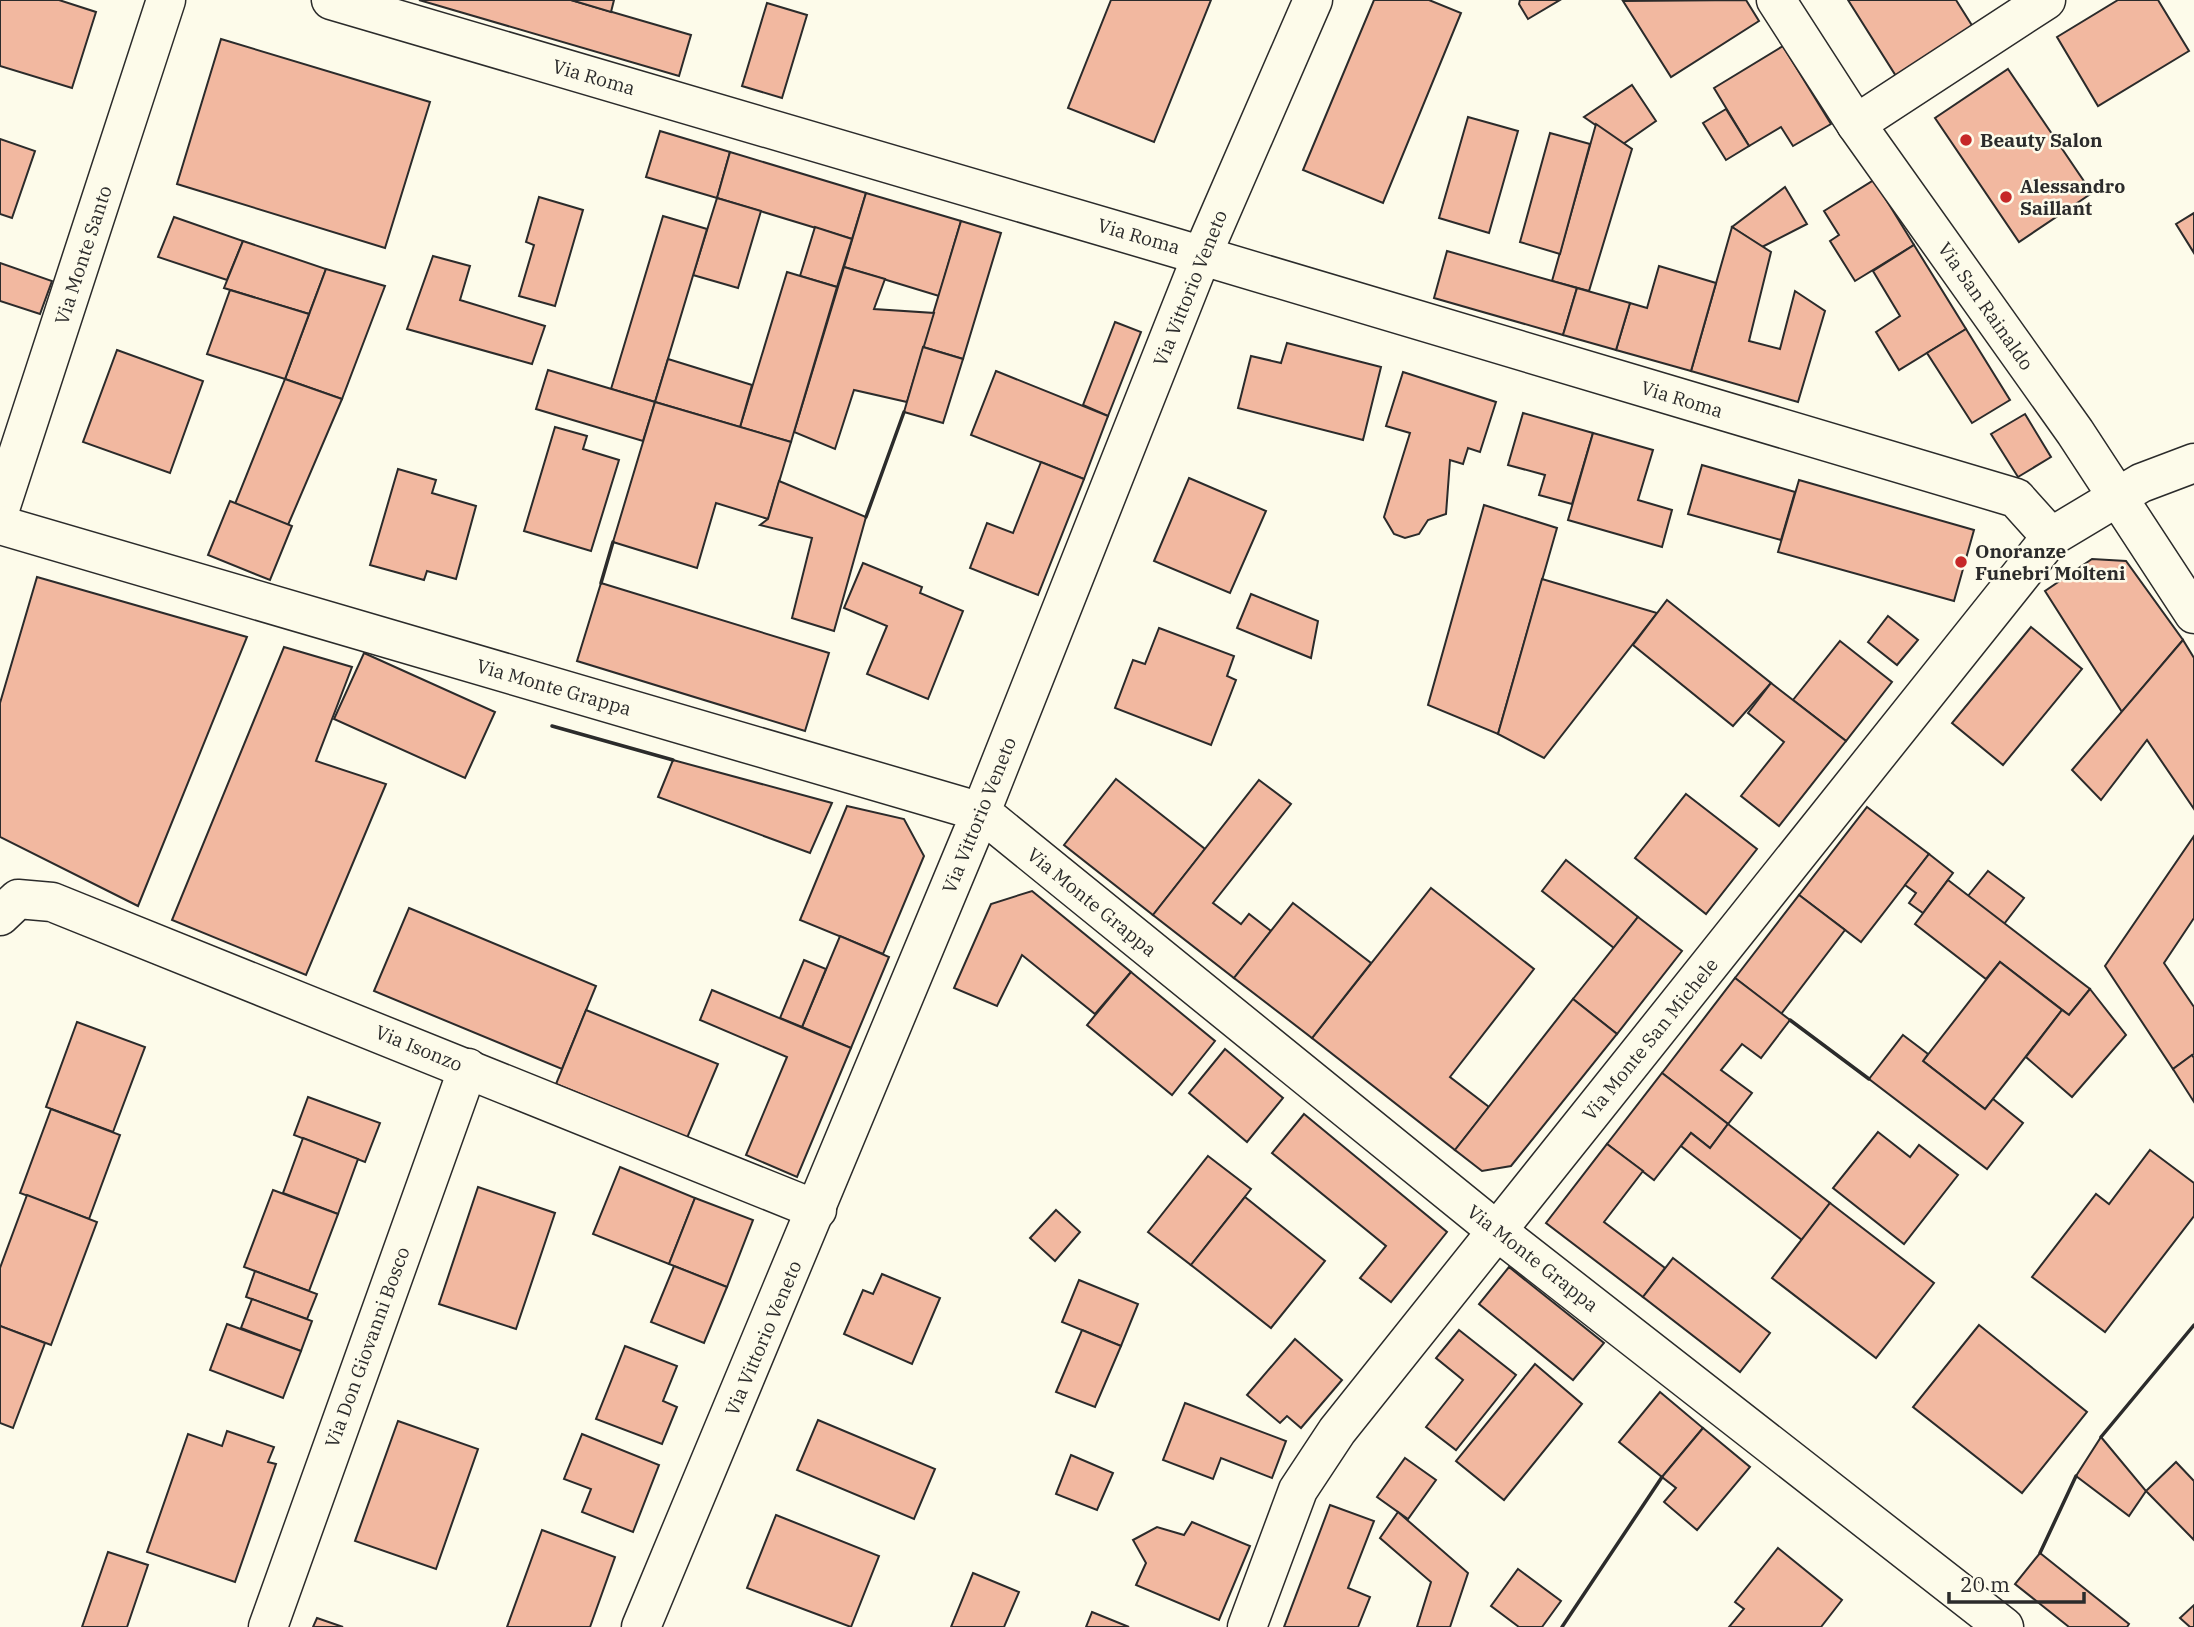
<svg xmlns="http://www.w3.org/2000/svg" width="2194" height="1627" font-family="'IBM Plex Serif',serif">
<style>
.building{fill:#f2b8a0;stroke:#2b2b2b;stroke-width:2}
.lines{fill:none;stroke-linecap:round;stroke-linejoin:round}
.minor-casing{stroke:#2b2b2b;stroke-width:41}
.tertiary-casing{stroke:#2b2b2b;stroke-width:41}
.minor{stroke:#fdfbea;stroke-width:38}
.tertiary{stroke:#fdfbea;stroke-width:38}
.wall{stroke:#2b2b2b;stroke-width:3.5}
.poi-dot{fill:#c62828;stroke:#fdfbea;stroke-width:2.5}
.labels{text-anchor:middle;stroke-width:5;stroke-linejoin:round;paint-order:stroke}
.street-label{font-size:19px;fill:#2b2b2b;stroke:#fdfbea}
.poi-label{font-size:19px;font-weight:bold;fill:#2b2b2b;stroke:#fdfbea;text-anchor:start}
</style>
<rect width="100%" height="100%" fill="#fdfbea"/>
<g class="building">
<polygon points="0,0 59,0 96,12 72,88 0,66"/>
<polygon points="419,0 571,0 691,35 679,76"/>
<polygon points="571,0 614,0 611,12"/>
<polygon points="1111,0 1211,0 1154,142 1068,108"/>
<polygon points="1374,0 1429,0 1461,13 1383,203 1303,170"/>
<polygon points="1520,0 1560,0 1528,19 1519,4"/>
<polygon points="1746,0 1759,21 1671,77 1623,1"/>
<polygon points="1848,0 1956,0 1973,27 1896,76"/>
<polygon points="2118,0 2158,0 2189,51 2098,106 2057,37"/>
<polygon points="767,3 807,15 782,98 742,86"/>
<polygon points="221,39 430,102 385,248 177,184"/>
<polygon points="1783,46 1831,124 1793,146 1781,127 1749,146 1714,88"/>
<polygon points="2008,69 2092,193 2019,242 1935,118"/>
<polygon points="1632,85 1656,121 1623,144 1584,117"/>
<polygon points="1726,109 1749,146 1726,160 1703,123"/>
<polygon points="1468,117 1518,131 1489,233 1439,218"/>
<polygon points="1596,124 1632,149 1589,291 1552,281"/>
<polygon points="660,131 730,152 717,198 646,177"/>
<polygon points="1550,133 1590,144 1560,254 1520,242"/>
<polygon points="0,139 35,151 12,218 0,214"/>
<polygon points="730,152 866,193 852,239 717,198"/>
<polygon points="1874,180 1914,245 1855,281 1830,241 1839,235 1824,211"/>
<polygon points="1785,187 1807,224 1762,247 1732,227"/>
<polygon points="866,193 961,221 939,296 844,267"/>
<polygon points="539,197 583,210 555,306 519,296 534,245 526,242"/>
<polygon points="717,198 761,211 738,288 693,275"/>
<polygon points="2194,213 2194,253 2176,224"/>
<polygon points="663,216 707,229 655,402 611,389"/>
<polygon points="174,217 243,241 227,280 158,257"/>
<polygon points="961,221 1001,233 963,359 923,347"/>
<polygon points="815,227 852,239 837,287 800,276"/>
<polygon points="1732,227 1771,252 1749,341 1780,349 1795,291 1825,311 1798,402 1691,371"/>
<polygon points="243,241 326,269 309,314 224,288"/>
<polygon points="1914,245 1966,329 1899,370 1876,332 1900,316 1873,271"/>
<polygon points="1447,251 1577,288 1563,335 1434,298"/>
<polygon points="433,256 470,266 460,300 545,326 532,364 407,329"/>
<polygon points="0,263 52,281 40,314 0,301"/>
<polygon points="1659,266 1716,283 1691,371 1616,350 1630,303 1647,308"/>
<polygon points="844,267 885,279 874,309 934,313 907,402 854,390 835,449 794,432"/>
<polygon points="326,269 385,286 342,399 285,379"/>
<polygon points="787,272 837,287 791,442 740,427"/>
<polygon points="1577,288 1630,303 1616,350 1563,335"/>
<polygon points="230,290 309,314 285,379 207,354"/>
<polygon points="1115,322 1141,332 1108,416 1083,405"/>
<polygon points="1966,329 2010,400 1972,423 1927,353"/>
<polygon points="1287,343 1381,367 1363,440 1238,408 1251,356 1281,363"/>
<polygon points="923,347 963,359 943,423 904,412"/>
<polygon points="117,350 203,381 170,473 83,442"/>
<polygon points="668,359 752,385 740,427 655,402"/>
<polygon points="548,370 655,402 643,441 536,409"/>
<polygon points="996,371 1108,416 1084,479 971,435"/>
<polygon points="1403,372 1496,402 1480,452 1468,448 1463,464 1450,460 1446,514 1428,520 1419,534 1405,538 1394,534 1384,517 1410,433 1386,426"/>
<polygon points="285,379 342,399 288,525 235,504"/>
<polygon points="655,402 791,442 768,519 716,503 697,568 613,542"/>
<polygon points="1523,413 1593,433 1572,504 1539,495 1545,475 1508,465"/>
<polygon points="2025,414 2051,457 2018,477 1991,434"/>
<polygon points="555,427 587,436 583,449 619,460 591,551 524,531"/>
<polygon points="1593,433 1653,450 1638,500 1672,510 1662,547 1568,520"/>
<polygon points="1041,462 1084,479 1038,595 970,568 987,523 1013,533"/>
<polygon points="1702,465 1795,492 1781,540 1688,514"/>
<polygon points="398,469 436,480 432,493 476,506 456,579 427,571 424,580 370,565"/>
<polygon points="1189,478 1266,511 1230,593 1154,561"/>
<polygon points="1799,480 1974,530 1954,601 1778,552"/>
<polygon points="779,481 866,517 834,631 792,618 812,538 760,525 768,519"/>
<polygon points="230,501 292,526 270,580 208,555"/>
<polygon points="1484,505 1557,528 1498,734 1428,705"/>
<polygon points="2092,559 2126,561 2183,640 2122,712 2045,591"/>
<polygon points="863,563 922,587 920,593 963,611 928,699 867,674 887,626 844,608"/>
<polygon points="37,577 247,637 138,906 0,837 0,703"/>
<polygon points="1542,579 1657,613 1544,758 1498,734"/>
<polygon points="601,583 829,653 805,731 577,661"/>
<polygon points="1251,594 1318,621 1311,658 1237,628"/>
<polygon points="1667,600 1771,683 1733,726 1633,645"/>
<polygon points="1888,616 1918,640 1897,665 1868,642"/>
<polygon points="2031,627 2082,669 2003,765 1952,723"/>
<polygon points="1159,628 1234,656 1227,676 1236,680 1211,745 1115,708 1133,660 1145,664"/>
<polygon points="2183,640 2194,658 2194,809 2147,740 2101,800 2072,770"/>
<polygon points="1840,641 1892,682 1846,741 1793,700"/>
<polygon points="284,647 352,667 316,761 386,784 306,975 172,920"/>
<polygon points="364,653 495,712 465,778 334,719"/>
<polygon points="1771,683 1846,741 1779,826 1741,796 1784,742 1748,713"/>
<polygon points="673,760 832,803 810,853 658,797"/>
<polygon points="1116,779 1205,849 1153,915 1064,845"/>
<polygon points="1259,780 1291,804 1213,903 1241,924 1249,914 1271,931 1234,978 1153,915"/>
<polygon points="1686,794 1757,849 1706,914 1635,858"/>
<polygon points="847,806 904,819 924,856 883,954 800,920"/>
<polygon points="1867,807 1929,854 1861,942 1799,895"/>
<polygon points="2194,836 2194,918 2164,963 2194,1007 2194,1054 2173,1069 2105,966"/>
<polygon points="1929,854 1953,873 1923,913 1909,903 1916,893 1905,885"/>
<polygon points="1566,860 1638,917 1614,948 1542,891"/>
<polygon points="1988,871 2024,898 2004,924 1968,896"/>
<polygon points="1948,880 2090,989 2069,1015 2000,962 1986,979 1915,924"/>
<polygon points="1431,888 1534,969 1450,1077 1489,1107 1455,1150 1312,1038"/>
<polygon points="1032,891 1131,972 1095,1014 1022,955 997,1006 954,988 991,904"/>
<polygon points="1799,895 1845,930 1781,1014 1735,978"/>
<polygon points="1293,903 1371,963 1312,1038 1234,978"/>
<polygon points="409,908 596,986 562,1069 374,991"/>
<polygon points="1638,917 1682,951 1617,1034 1573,999"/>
<polygon points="840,936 889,957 851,1048 802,1027"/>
<polygon points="804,960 826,969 802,1027 780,1018"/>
<polygon points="2000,962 2062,1010 1985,1109 1923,1061"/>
<polygon points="1131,972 1215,1041 1172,1095 1087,1025"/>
<polygon points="1735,978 1790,1020 1761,1058 1742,1044 1721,1070 1752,1093 1728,1124 1662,1073"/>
<polygon points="2090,989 2126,1035 2072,1097 2026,1057 2062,1010 2069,1015"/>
<polygon points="712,990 851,1048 797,1177 746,1155 787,1057 700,1020"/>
<polygon points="1573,999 1617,1034 1511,1166 1482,1171 1455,1150"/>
<polygon points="586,1010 718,1064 687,1138 556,1084"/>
<polygon points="77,1022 145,1047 113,1132 46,1107"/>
<polygon points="1903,1035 1928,1054 1923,1061 1985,1109 1993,1099 2023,1123 1987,1169 1869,1079"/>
<polygon points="1225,1049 1283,1098 1247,1142 1189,1093"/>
<polygon points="2192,1055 2194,1058 2194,1102 2173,1069"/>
<polygon points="1662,1073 1728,1124 1710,1148 1691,1133 1654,1180 1607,1144"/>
<polygon points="308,1097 380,1123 365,1162 294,1135"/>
<polygon points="51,1109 120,1135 89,1219 20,1193"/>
<polygon points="1304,1114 1447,1232 1391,1302 1360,1278 1386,1246 1272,1153"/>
<polygon points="1728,1124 1830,1203 1802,1240 1681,1146 1691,1133 1710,1148"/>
<polygon points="1878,1132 1910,1157 1919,1145 1958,1175 1904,1244 1833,1188"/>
<polygon points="303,1138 358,1159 338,1214 283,1193"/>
<polygon points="1607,1144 1643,1171 1604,1222 1665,1268 1643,1297 1546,1223"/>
<polygon points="2150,1150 2194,1183 2194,1216 2105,1332 2032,1277 2096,1194 2109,1204"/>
<polygon points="1208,1156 1251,1189 1191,1265 1148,1232"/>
<polygon points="620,1167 695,1198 669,1264 593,1234"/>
<polygon points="478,1187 555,1213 516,1329 439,1304"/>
<polygon points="273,1190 338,1214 309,1291 244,1267"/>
<polygon points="27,1195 97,1222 51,1345 0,1326 0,1268"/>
<polygon points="1245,1197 1325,1261 1271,1328 1191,1265"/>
<polygon points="695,1198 753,1220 727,1287 669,1264"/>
<polygon points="1830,1203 1934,1283 1876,1358 1772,1278"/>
<polygon points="1056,1210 1080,1232 1055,1261 1030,1238"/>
<polygon points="1673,1258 1770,1333 1740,1372 1643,1297"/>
<polygon points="674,1266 727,1287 704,1343 651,1322"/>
<polygon points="1509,1267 1604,1343 1573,1380 1479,1304"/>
<polygon points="255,1271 317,1294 307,1319 246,1297"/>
<polygon points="882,1274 940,1298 912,1364 844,1334 863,1290 873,1294"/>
<polygon points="1079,1280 1138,1304 1121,1346 1062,1322"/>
<polygon points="252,1299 312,1321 301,1351 241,1328"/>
<polygon points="227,1324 301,1351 283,1398 210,1370"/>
<polygon points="1979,1325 2087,1412 2022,1493 1913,1407"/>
<polygon points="0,1326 45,1343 13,1428 0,1423"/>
<polygon points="1082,1330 1121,1346 1095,1407 1056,1392"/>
<polygon points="1459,1330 1516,1375 1456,1450 1426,1427 1463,1380 1436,1358"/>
<polygon points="1295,1339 1342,1380 1301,1428 1287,1416 1280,1423 1247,1395"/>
<polygon points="625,1346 677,1366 663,1401 677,1407 662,1444 596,1419"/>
<polygon points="1535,1364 1582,1404 1504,1500 1456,1461"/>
<polygon points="1660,1392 1703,1428 1662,1477 1619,1442"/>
<polygon points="1185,1403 1286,1441 1272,1478 1221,1458 1213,1479 1163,1460"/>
<polygon points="818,1420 935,1469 914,1519 797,1470"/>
<polygon points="398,1421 478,1449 436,1569 355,1541"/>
<polygon points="1703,1428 1750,1467 1697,1530 1664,1502 1676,1488 1662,1477"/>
<polygon points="227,1431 274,1447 268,1462 276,1464 235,1582 147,1552 188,1434 222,1446"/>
<polygon points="582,1434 659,1465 633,1532 582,1512 591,1489 564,1479"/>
<polygon points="2101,1437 2146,1491 2129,1516 2076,1476"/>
<polygon points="1071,1455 1113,1473 1097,1510 1056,1494"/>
<polygon points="1405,1458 1436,1480 1408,1519 1377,1497"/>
<polygon points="2176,1462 2194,1481 2194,1540 2146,1491"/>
<polygon points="1330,1505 1374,1521 1348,1588 1370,1597 1358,1627 1284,1627"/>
<polygon points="1398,1512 1468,1573 1450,1627 1417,1627 1431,1582 1380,1538"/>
<polygon points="776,1515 879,1556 851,1627 747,1588"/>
<polygon points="1192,1522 1250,1546 1219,1620 1136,1585 1146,1563 1133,1540 1157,1527 1184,1535"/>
<polygon points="542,1530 615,1557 590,1627 507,1627"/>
<polygon points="1778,1548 1842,1600 1821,1627 1729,1627 1744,1609 1735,1602"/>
<polygon points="108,1552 148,1565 127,1627 82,1627"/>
<polygon points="2040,1553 2129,1624 2127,1627 2069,1627 2015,1584"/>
<polygon points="1518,1569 1561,1601 1542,1627 1519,1627 1491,1606"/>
<polygon points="973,1573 1019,1592 1004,1627 951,1627"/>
<polygon points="2194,1605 2194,1627 2190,1627 2180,1618"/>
<polygon points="1092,1612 1129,1627 1086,1627"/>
<polygon points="317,1618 343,1627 313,1627"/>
</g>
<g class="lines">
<g class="minor-casing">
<g id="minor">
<polyline points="331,0 1176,248 2016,498 2051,537"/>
<polyline points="1856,124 2046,0"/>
<polyline points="0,509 166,0"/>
<polyline points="0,525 981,812 641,1627"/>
<polyline points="0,916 18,899 52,902 817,1210"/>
<polyline points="268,1627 468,1068"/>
<polyline points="1247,1627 1298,1490 1337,1431 2051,537 2141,483 2194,463"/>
</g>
</g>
<g class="tertiary-casing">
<g id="tertiary">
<polyline points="1313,0 1202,255 981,812 1497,1231 2004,1627"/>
<polyline points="1776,0 1856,124 2075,432 2194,614"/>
</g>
</g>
<use href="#minor" class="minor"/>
<use href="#tertiary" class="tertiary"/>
<g class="wall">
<polyline points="866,517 904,412"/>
<polyline points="601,583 613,542"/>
<polyline points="552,726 673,760"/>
<polyline points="1790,1020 1869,1079"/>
<polyline points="2101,1437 2194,1325"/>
<polyline points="2040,1553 2076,1476"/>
<polyline points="1562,1627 1662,1477"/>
</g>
</g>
<g class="poi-dot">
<circle cx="1966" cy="140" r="7"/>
<circle cx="2006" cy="197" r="7"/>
<circle cx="1961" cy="562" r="7"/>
</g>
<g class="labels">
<g class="street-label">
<text transform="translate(594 77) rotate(16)" y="7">Via Roma</text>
<text transform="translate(1139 236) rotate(16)" y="7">Via Roma</text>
<text transform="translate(83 255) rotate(-72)" y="7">Via Monte Santo</text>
<text transform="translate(1190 288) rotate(-68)" y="7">Via Vittorio Veneto</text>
<text transform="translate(1986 306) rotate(55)" y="7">Via San Rainaldo</text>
<text transform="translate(1682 399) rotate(17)" y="7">Via Roma</text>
<text transform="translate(554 687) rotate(16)" y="7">Via Monte Grappa</text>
<text transform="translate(979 815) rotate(-68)" y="7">Via Vittorio Veneto</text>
<text transform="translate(1092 902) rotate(39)" y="7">Via Monte Grappa</text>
<text transform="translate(1650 1039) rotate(-51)" y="7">Via Monte San Michele</text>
<text transform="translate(419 1048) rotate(22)" y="7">Via Isonzo</text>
<text transform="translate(1533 1258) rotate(38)" y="7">Via Monte Grappa</text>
<text transform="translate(763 1338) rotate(-67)" y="7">Via Vittorio Veneto</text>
<text transform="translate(367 1347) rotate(-70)" y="7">Via Don Giovanni Bosco</text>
</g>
<g class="poi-label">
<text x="1980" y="147">Beauty Salon</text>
<text x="2020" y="193">Alessandro<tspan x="2020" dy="22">Saillant</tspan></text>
<text x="1975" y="558">Onoranze<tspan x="1975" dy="22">Funebri Molteni</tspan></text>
</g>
</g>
<path d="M1949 1592v10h135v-10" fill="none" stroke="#2b2b2b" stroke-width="3.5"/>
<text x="1960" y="1592" font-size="21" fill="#2b2b2b" stroke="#fdfbea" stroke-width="5" paint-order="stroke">20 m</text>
</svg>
